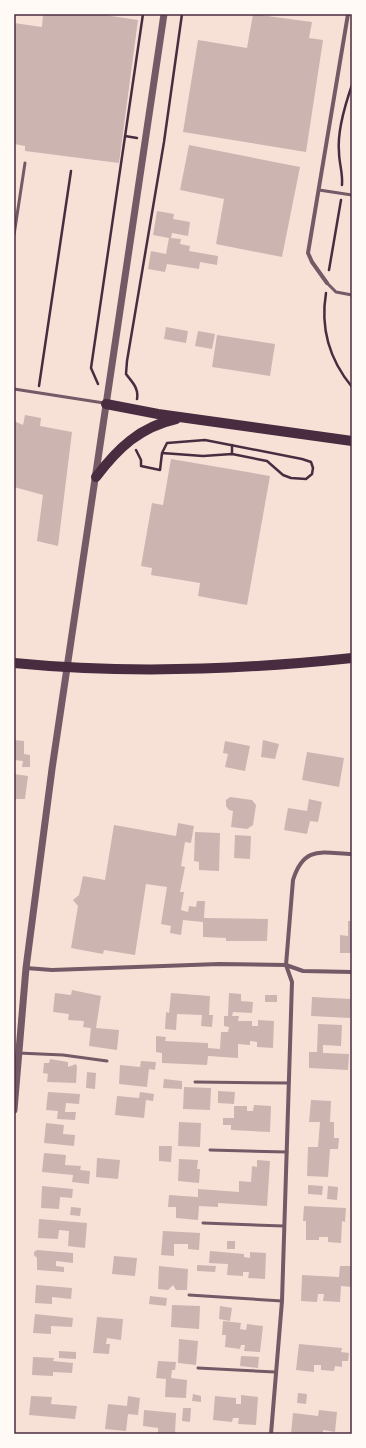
<svg xmlns="http://www.w3.org/2000/svg" width="366" height="1448" font-family="Barlow,sans-serif">
<style>
.building{fill:#ccb4b1}
.lines{fill:none;stroke-linecap:round;stroke-linejoin:round}
.path{stroke:#4a2c40;stroke-width:2.5}
.service{stroke:#755966;stroke-width:3}
.minor{stroke:#755966;stroke-width:4}
.tertiary{stroke:#755966;stroke-width:7}
.primary{stroke:#4a2c40;stroke-width:10}
.neatline{fill:none;stroke:#4a2c40;stroke-width:1.5}
</style>
<rect width="100%" height="100%" fill="#f7e1d7"/>
<g class="building">
<polygon points="43,14 98,14 138,20 119,163 25,151 25,146 14,144 14,23 42,27"/>
<polygon points="253,14 312,22 309,38 323,40 306,152 183,132 198,40 247,48"/>
<polygon points="189,145 300,167 282,257 216,244 224,199 180,190"/>
<polygon points="157,211 174,214 173,219 190,222 188,236 172,233 171,238 181,239 180,244 190,246 189,251 218,256 217,265 200,262 199,269 167,264 165,272 148,269 151,251 166,254 169,238 153,235"/>
<polygon points="166,327 188,331 186,343 164,339"/>
<polygon points="198,331 215,334 212,349 195,346"/>
<polygon points="217,335 275,344 270,376 212,367"/>
<polygon points="25,415 41,418 40,426 72,432 58,546 37,541 43,495 14,487 14,421 23,425"/>
<polygon points="171,459 270,476 247,605 198,596 200,583 151,575 152,568 141,566 152,503 163,505"/>
<polygon points="14,740 24,741 24,754 30,755 30,767 22,767 23,761 14,760"/>
<polygon points="263,740 279,744 275,759 261,757"/>
<polygon points="225,741 250,746 245,771 225,767 228,754 223,753"/>
<polygon points="307,752 344,758 339,787 302,780"/>
<polygon points="14,774 28,776 25,799 14,799"/>
<polygon points="230,797 252,800 256,805 253,825 247,829 231,827 233,811 229,810 226,806 226,800"/>
<polygon points="309,799 322,802 318,822 310,821 307,834 284,830 288,808 307,811"/>
<polygon points="178,823 194,826 191,843 185,842 181,866 185,867 180,892 184,892 181,910 188,912 189,906 196,907 197,901 205,901 204,918 268,919 267,941 226,941 226,938 203,937 203,922 183,920 181,935 170,933 171,926 161,924 167,887 146,884 135,955 104,950 103,954 71,948 78,906 73,900 79,895 83,876 105,880 114,825 176,836"/>
<polygon points="195,832 220,833 219,871 199,870 199,862 194,861"/>
<polygon points="235,835 251,836 250,859 234,858"/>
<polygon points="348,921 352,921 352,953 340,953 340,935 348,936"/>
<polygon points="72,990 101,996 96,1028 119,1030 117,1050 89,1046 91,1028 83,1027 84,1021 68,1020 69,1014 53,1012 55,993 71,995"/>
<polygon points="171,993 210,996 209,1015 213,1015 212,1027 201,1026 202,1015 177,1014 176,1030 165,1029 166,1012 169,1013"/>
<polygon points="229,993 241,994 241,1001 253,1002 252,1013 233,1012 232,1016 239,1016 238,1021 252,1021 252,1026 258,1026 258,1020 274,1021 273,1048 257,1047 257,1042 250,1041 250,1045 238,1044 238,1058 208,1056 207,1065 162,1063 162,1053 156,1052 156,1036 166,1037 165,1041 208,1043 208,1048 220,1049 221,1032 228,1032 229,1027 224,1026 224,1016 228,1016"/>
<rect x="265" y="995" width="12" height="7"/>
<polygon points="312,997 351,999 350,1018 311,1016"/>
<polygon points="318,1024 342,1025 341,1046 323,1045 323,1053 349,1054 348,1070 309,1068 309,1052 317,1052"/>
<polygon points="50,1059 68,1062 68,1067 76,1064 77,1067 76,1083 47,1082 48,1074 43,1073 44,1063 49,1063"/>
<polygon points="141,1061 156,1062 155,1070 149,1069 147,1087 119,1084 120,1065 140,1067"/>
<polygon points="87,1072 96,1073 95,1089 86,1088"/>
<polygon points="164,1079 182,1081 182,1089 163,1088"/>
<polygon points="184,1087 211,1088 210,1110 183,1109"/>
<polygon points="218,1091 235,1092 234,1104 218,1103"/>
<polygon points="48,1092 80,1094 79,1104 66,1103 65,1112 76,1112 75,1120 57,1119 58,1111 46,1110"/>
<polygon points="140,1092 154,1094 153,1101 146,1100 144,1118 115,1115 117,1096 139,1098"/>
<polygon points="311,1100 331,1101 330,1122 334,1122 334,1138 339,1138 338,1149 330,1149 328,1177 307,1176 308,1147 318,1147 320,1122 309,1122"/>
<polygon points="254,1105 271,1106 270,1132 231,1130 231,1125 223,1125 223,1118 234,1118 234,1106 247,1106 247,1111 253,1111"/>
<polygon points="179,1122 201,1123 200,1147 178,1146"/>
<polygon points="46,1123 64,1125 63,1134 75,1135 74,1146 44,1143"/>
<polygon points="159,1146 172,1146 171,1162 159,1161"/>
<polygon points="44,1153 66,1155 65,1165 81,1166 80,1170 90,1171 89,1184 72,1182 73,1175 42,1172"/>
<polygon points="97,1158 120,1160 118,1179 96,1177"/>
<polygon points="179,1159 198,1160 197,1169 200,1169 199,1183 178,1181"/>
<polygon points="257,1160 270,1161 267,1206 218,1203 218,1207 199,1206 198,1220 176,1218 176,1207 168,1207 169,1195 198,1197 198,1189 239,1192 239,1181 251,1182 252,1166 257,1167"/>
<polygon points="308,1185 323,1186 322,1195 308,1194"/>
<polygon points="42,1186 73,1189 72,1198 60,1197 59,1209 41,1208"/>
<polygon points="328,1186 338,1187 337,1200 327,1199"/>
<polygon points="304,1206 346,1208 345,1222 342,1221 341,1243 328,1242 328,1237 319,1237 319,1240 306,1240 306,1221 303,1221"/>
<polygon points="71,1207 81,1208 80,1216 70,1215"/>
<polygon points="39,1219 87,1223 85,1248 68,1246 69,1231 59,1230 58,1239 38,1238"/>
<polygon points="163,1231 200,1233 199,1250 188,1249 188,1244 174,1244 174,1256 161,1255"/>
<rect x="227" y="1241" width="8" height="8"/>
<polygon points="37,1250 73,1253 73,1263 56,1261 56,1266 64,1267 64,1272 37,1270 37,1258 34,1255 34,1252"/>
<polygon points="210,1251 244,1254 244,1257 250,1258 250,1252 266,1253 265,1279 248,1278 249,1272 243,1272 243,1276 227,1275 228,1264 209,1263"/>
<polygon points="114,1256 137,1258 135,1276 112,1274"/>
<polygon points="197,1265 216,1266 215,1272 197,1271"/>
<polygon points="159,1266 188,1269 187,1290 176,1290 173,1285 168,1290 158,1289"/>
<polygon points="340,1266 352,1266 352,1287 341,1286 340,1302 323,1301 324,1294 318,1294 317,1302 301,1301 302,1275 339,1277"/>
<polygon points="36,1285 72,1288 71,1299 52,1297 52,1304 35,1303"/>
<polygon points="150,1296 167,1298 166,1306 149,1304"/>
<polygon points="172,1305 200,1306 199,1329 171,1327"/>
<polygon points="220,1306 232,1308 230,1321 219,1319"/>
<polygon points="35,1314 73,1318 72,1327 51,1326 51,1334 33,1333"/>
<polygon points="97,1317 123,1319 121,1340 107,1338 106,1344 110,1344 109,1354 93,1353"/>
<polygon points="223,1321 241,1323 240,1329 246,1330 247,1324 263,1326 260,1352 244,1351 245,1345 241,1345 240,1349 225,1347 226,1335 222,1335"/>
<polygon points="179,1339 198,1341 196,1365 178,1363"/>
<polygon points="299,1344 342,1348 341,1352 349,1353 348,1361 342,1361 342,1367 335,1366 334,1371 321,1370 321,1365 314,1365 314,1372 296,1370"/>
<polygon points="59,1351 76,1352 76,1359 59,1358"/>
<polygon points="241,1356 259,1357 258,1368 240,1366"/>
<polygon points="33,1357 54,1358 53,1361 73,1363 72,1373 53,1372 53,1376 32,1375"/>
<polygon points="158,1361 176,1362 175,1370 172,1370 171,1378 187,1380 186,1398 165,1397 166,1379 156,1378"/>
<polygon points="298,1393 307,1394 306,1404 297,1403"/>
<polygon points="193,1394 201,1396 201,1402 192,1401"/>
<polygon points="241,1395 258,1397 256,1425 238,1424 239,1418 233,1418 232,1422 213,1420 215,1396 236,1398 236,1404 241,1404"/>
<polygon points="31,1396 52,1397 51,1404 77,1406 75,1419 29,1415"/>
<polygon points="128,1396 140,1398 138,1415 128,1414 126,1431 105,1429 108,1404 127,1406"/>
<polygon points="183,1408 191,1408 190,1422 182,1421"/>
<polygon points="144,1410 176,1413 175,1434 158,1434 158,1428 143,1426"/>
<polygon points="319,1410 337,1412 335,1432 323,1430 323,1434 291,1434 293,1413 318,1416"/>
</g>
<g class="lines">
<g class="path">
<polyline points="125,136 137,138"/>
<path d="M342,185C343,173 339,163 339,152C337,131 345,105 352,85"/>
<polyline points="329,270 341,200"/>
<path d="M326,293C320,329 329,359 352,387"/>
<polyline points="98,384 91,368 143,14"/>
<polyline points="39,386 71,171"/>
<path d="M137,399C139,388 132,382 126,374L127,361L164,142L182,14"/>
<polyline points="136,450 141,460 141,466 160,470 162,453 167,443 205,440 302,459 311,462 313,468 312,474 306,479 291,478 283,475 267,461 232,454 203,456 162,453"/>
<polyline points="232,454 232,445"/>
</g>
<g class="service">
<polyline points="319,190 352,195"/>
<polyline points="14,235 25,163"/>
<polyline points="327,283 336,292 352,295"/>
<polyline points="14,389 104,403"/>
<polyline points="18,1053 63,1055 107,1061"/>
<polyline points="195,1082 289,1083"/>
<polyline points="210,1150 287,1152"/>
<polyline points="203,1223 284,1226"/>
<polyline points="189,1295 282,1301"/>
<polyline points="198,1368 275,1372"/>
</g>
<g class="minor">
<polyline points="327,283 312,262 308,253 348,14"/>
<polyline points="26,968 52,970 219,964 286,965 303,971 352,972"/>
<path d="M271,1434L282,1301L292,982L286,965L293,880C304,845 322,853 352,854"/>
</g>
<polyline class="tertiary" points="14,1110 26,968 52,769 164,14"/>
<g class="primary">
<polyline points="106,404 158,414 352,441"/>
<path d="M96,477C118,448 140,427 176,419"/>
<path d="M14,663C126,674 240,670 352,658"/>
</g>
</g>
<rect width="366" height="1448" fill="none" stroke="#fffaf5" stroke-width="30"/>
<rect x="15" y="15" width="336" height="1418" class="neatline"/>
</svg>
